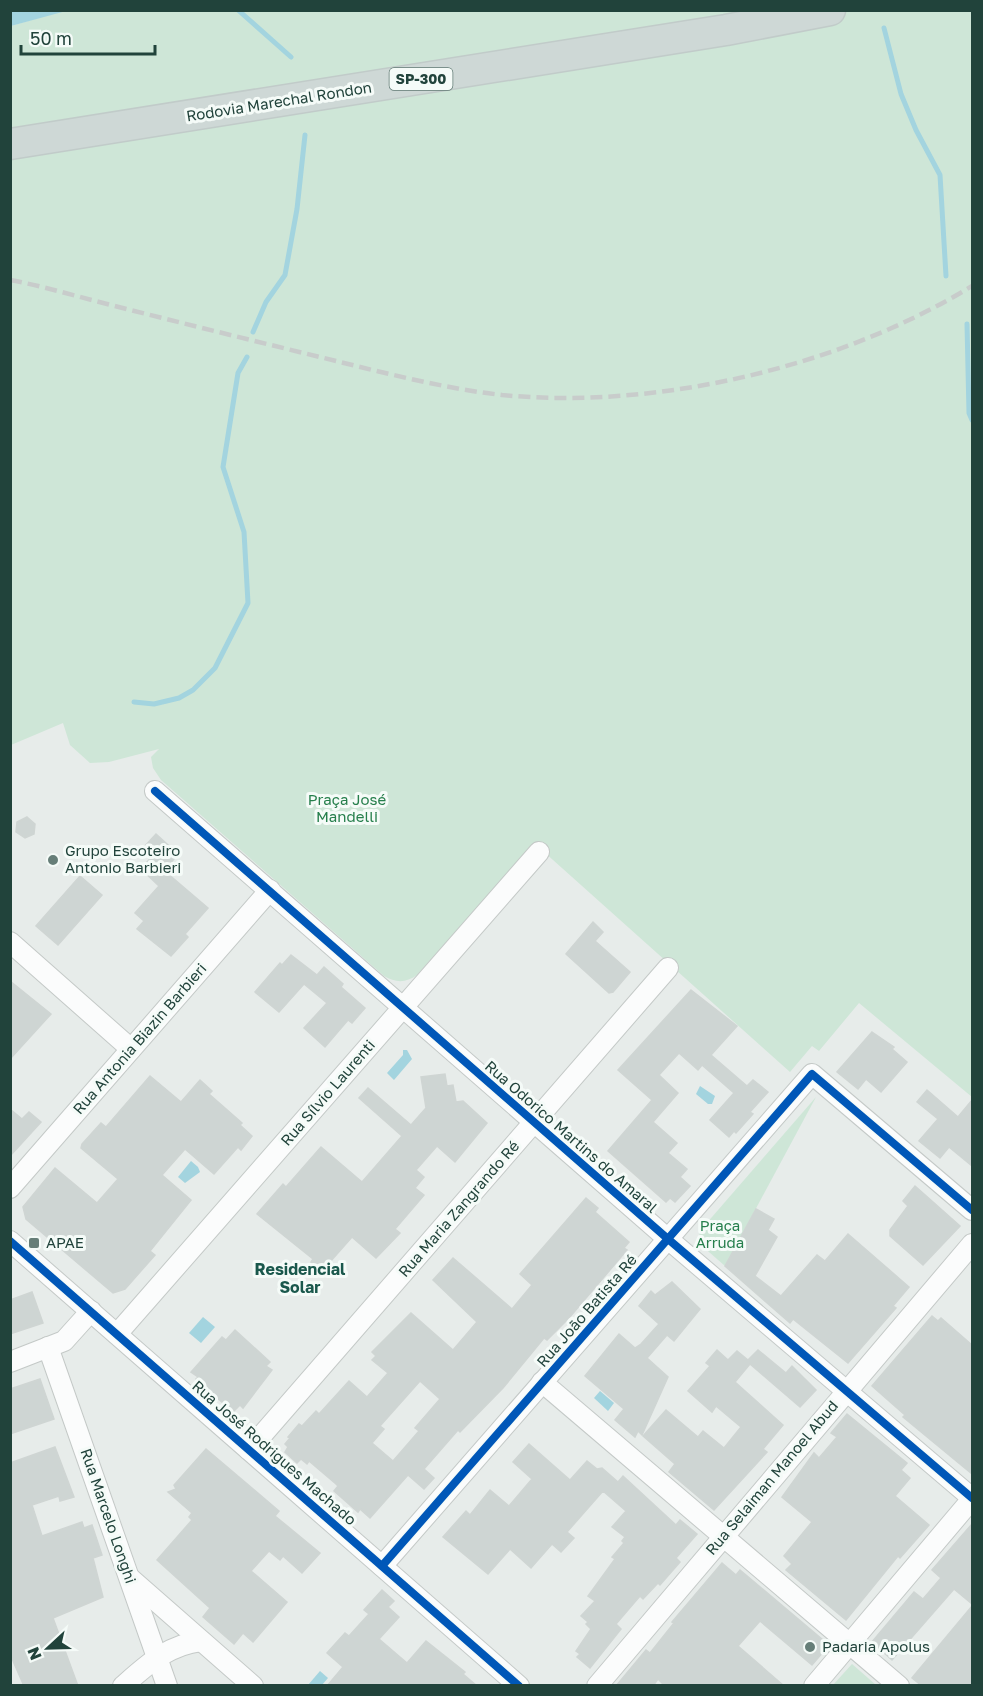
<svg xmlns="http://www.w3.org/2000/svg" width="983" height="1696" font-family="'Golos Text',sans-serif">
<style>
.green{fill:#cee6d7}
.water{fill:#a3d4df}
.lines{fill:none;stroke-linecap:round;stroke-linejoin:round}
.stream{stroke:#a3d4df;stroke-width:5}
.building{fill:#ced5d3;stroke:#cfd5d3;stroke-width:1.5;fill-rule:evenodd}
.street-casing{stroke:#c4c9c7;stroke-width:22}
.primary-casing{stroke:#c1cbc9;stroke-width:33}
.street{stroke:#fbfcfc;stroke-width:20}
.primary{stroke:#ced8d6;stroke-width:30}
.rail{stroke:#c8cccb;stroke-width:4.5;stroke-dasharray:12 6;stroke-linecap:butt}
.cycleway-casing{stroke:#f5fbf8;stroke-width:11}
.cycleway{stroke:#0057b8;stroke-width:8}
.poi-dot{fill:#667e78;stroke:#f5fbf8;stroke-width:2}
.labels{text-anchor:middle;stroke-width:6;stroke-linejoin:round;paint-order:stroke}
.shield{fill:#f5fbf8;stroke:#617a74;stroke-width:1.5}
.shield-label{font-size:14px;font-weight:bold;fill:#21433b}
.street-label{font-size:15px;fill:#21433b;stroke:#f5fbf8}
.park-label{font-size:15px;fill:#267f4c;stroke:#f5fbf8}
.poi-label{font-size:15px;fill:#21433b;stroke:#f5fbf8;text-anchor:start}
.neighbourhood-label{font-size:16px;font-weight:bold;fill:#1a584c;stroke:#f5fbf8}
</style>
<rect width="100%" height="100%" fill="#e7ecea"/>
<g class="green">
<path d="M66,10L972,11V1097L859,1003L819,1051L812,1046L790,1072L534,843L417,975C406,983 396,983 384,976L161,780L153,768L151,757L159,749L109,762L90,763L70,745L63,723L11,745V26Z"/>
<polygon points="816,1097 725,1266 701,1245 699,1232"/>
<polygon points="852,1664 876,1685 833,1685"/>
</g>
<g class="water">
<polygon points="11,10 66,10 66,11 11,26"/>
<polygon points="403,1050 407,1050 412,1059 394,1080 387,1073 403,1055"/>
<polygon points="700,1086 715,1096 712,1104 708,1104 696,1094"/>
<polygon points="191,1161 198,1167 200,1172 185,1183 178,1177"/>
<polygon points="203,1317 215,1327 201,1343 189,1333"/>
<polygon points="600,1391 614,1403 608,1411 594,1398"/>
<polygon points="320,1671 328,1678 322,1685 308,1685"/>
</g>
<g class="lines">
<g class="stream">
<polyline points="238,10 291,57"/>
<polyline points="884,28 901,94 916,130 940,175 946,276"/>
<polyline points="967,324 969,413 972,420"/>
<polyline points="253,332 266,302 285,275 297,209 305,135"/>
<polyline points="134,702 154,704 179,698 193,690 215,668 248,603 244,532 223,467 238,373 247,357"/>
</g>
</g>
<g class="building">
<polygon points="27,817 35,824 34,834 25,838 16,832 17,822"/>
<polygon points="156,834 178,854 168,866 171,869 167,873 208,908 185,934 188,937 171,956 137,929 144,921 135,913 159,886 141,869 154,854 145,846"/>
<polygon points="80,876 102,895 58,945 36,926"/>
<polygon points="593,922 603,932 595,941 630,972 613,992 609,993 566,954"/>
<polygon points="291,955 317,975 324,967 343,984 341,987 365,1008 352,1023 348,1020 325,1047 304,1028 327,1003 304,984 279,1012 255,992 280,963 282,965"/>
<polygon points="10,981 51,1014 10,1059"/>
<polygon points="691,990 737,1026 711,1055 747,1086 753,1080 768,1092 750,1112 753,1114 736,1133 734,1131 729,1137 710,1120 734,1093 702,1065 698,1070 679,1053 659,1075 678,1093 653,1122 677,1143 668,1153 687,1169 680,1177 690,1186 675,1202 670,1198 666,1202 608,1151 652,1100 618,1070"/>
<polygon points="872,1032 894,1047 892,1049 907,1062 881,1092 866,1079 858,1089 837,1072"/>
<polygon points="445,1074 447,1086 453,1085 456,1102 463,1101 487,1123 455,1162 437,1146 416,1170 424,1177 415,1188 424,1195 395,1229 400,1233 376,1258 352,1237 322,1271 311,1262 313,1259 257,1214 283,1184 286,1187 321,1147 362,1182 402,1136 359,1098 368,1088 411,1125 426,1108 421,1077"/>
<polygon points="150,1076 181,1102 200,1080 212,1091 209,1094 242,1123 240,1125 252,1136 241,1150 238,1147 214,1174 185,1149 162,1175 191,1200 150,1251 155,1255 125,1289 113,1293 26,1219 23,1207 55,1168 97,1203 118,1179 81,1148 82,1144 101,1123 106,1127"/>
<polygon points="927,1090 958,1117 972,1100 972,1166 949,1147 940,1158 919,1141 938,1119 917,1102"/>
<polygon points="10,1109 22,1119 29,1112 41,1122 10,1156"/>
<polygon points="915,1186 960,1226 923,1265 890,1236 890,1230 908,1206 903,1201"/>
<path d="M586,1198L598,1208L595,1212L629,1242L624,1248L627,1250L569,1318L547,1340L544,1338L503,1388L460,1432L458,1430L424,1469L434,1478L424,1489L408,1475L370,1518L360,1509L358,1512L334,1491L338,1486L336,1484L309,1461L307,1464L301,1459L297,1463L285,1452L288,1447L285,1444L290,1438L288,1437L299,1424L302,1426L316,1411L319,1414L349,1381L367,1397L388,1373L372,1360L376,1356L372,1352L411,1313L453,1350L477,1322L433,1280L453,1258L512,1309L532,1285L520,1274ZM420,1381L440,1399L415,1428L419,1431L393,1461L372,1443L384,1429L380,1426Z"/>
<polygon points="756,1209 774,1219 768,1230 777,1237 755,1276 781,1296 817,1255 825,1261 848,1234 909,1287 893,1306 896,1308 848,1363 793,1319 790,1323 725,1266"/>
<polygon points="672,1282 700,1309 674,1341 667,1335 647,1358 668,1377 642,1435 638,1431 635,1437 615,1420 624,1409 585,1376 619,1334 635,1348 641,1344 659,1324 639,1306 651,1291 655,1295"/>
<polygon points="32,1292 43,1323 10,1334 10,1300"/>
<polygon points="932,1316 938,1321 941,1318 972,1345 972,1474 903,1417 905,1415 872,1386"/>
<polygon points="235,1330 270,1362 266,1366 272,1370 243,1408 240,1405 233,1412 196,1379 198,1377 191,1372 222,1337 226,1340"/>
<polygon points="717,1350 728,1360 737,1351 748,1360 758,1350 786,1373 792,1366 816,1390 800,1407 750,1364 735,1382 783,1425 763,1449 767,1452 714,1510 669,1472 675,1464 643,1436 666,1410 698,1437 703,1431 724,1448 741,1427 716,1406 712,1412 688,1391 710,1366 706,1363"/>
<polygon points="40,1379 54,1419 10,1434 10,1389"/>
<polygon points="847,1414 907,1463 901,1470 910,1478 895,1496 929,1525 900,1558 898,1556 846,1620 786,1570 792,1564 784,1556 812,1522 782,1497 814,1453 819,1458 837,1437 831,1433"/>
<polygon points="529,1444 570,1480 587,1461 597,1469 602,1468 618,1482 623,1476 676,1525 680,1520 697,1534 676,1558 680,1562 660,1585 658,1583 643,1599 640,1596 616,1624 621,1629 590,1668 577,1657 580,1654 576,1651 591,1629 586,1624 588,1622 581,1616 595,1601 588,1596 615,1559 612,1557 624,1543 622,1541 625,1537 612,1527 626,1511 603,1491 567,1532 574,1538 561,1552 552,1544 531,1568 510,1549 488,1574 443,1537 466,1511 470,1515 490,1490 509,1506 532,1479 513,1462"/>
<polygon points="55,1447 74,1497 60,1501 59,1496 32,1505 42,1536 82,1522 84,1528 92,1525 102,1555 93,1558 103,1597 53,1618 78,1686 24,1686 10,1654 10,1463"/>
<polygon points="206,1449 279,1511 275,1516 320,1553 302,1573 283,1556 280,1560 269,1551 251,1571 287,1602 253,1642 243,1633 234,1644 203,1617 210,1608 157,1560 192,1520 189,1517 192,1513 168,1492 176,1489 174,1485"/>
<polygon points="972,1524 972,1604 954,1589 892,1660 872,1642 914,1592 923,1599 941,1578 932,1570"/>
<polygon points="722,1563 736,1575 740,1570 829,1645 812,1665 760,1621 738,1646 784,1686 665,1686 658,1679 653,1686 616,1686 646,1650 650,1653 674,1623 672,1622"/>
<polygon points="382,1590 394,1601 388,1607 399,1617 379,1639 407,1663 426,1641 465,1672 463,1674 477,1686 327,1686 343,1667 327,1653 345,1633 349,1636 369,1614 364,1610"/>
<polygon points="972,1606 972,1686 922,1686 912,1678"/>
</g>
<g class="lines">
<g class="street-casing">
<g id="street">
<polyline points="155,791 668,1239 972,1498"/>
<polyline points="10,942 131,1049"/>
<polyline points="10,1188 270,890"/>
<polyline points="10,1241 519,1686"/>
<polyline points="117,1334 539,852"/>
<polyline points="48,1347 167,1686"/>
<polyline points="10,1362 64,1341 91,1311"/>
<polyline points="542,1382 899,1686"/>
<polyline points="249,1450 668,968"/>
<polyline points="382,1566 812,1074 972,1210"/>
<polyline points="131,1579 253,1686"/>
<path d="M123,1686C148,1664 168,1645 201,1641"/>
<polyline points="597,1686 972,1244"/>
<polyline points="814,1686 972,1499"/>
</g>
</g>
<g class="primary-casing">
<polyline id="primary" points="10,144 726,30 830,10"/>
</g>
<use href="#street" class="street"/>
<use href="#primary" class="primary"/>
<path class="rail" d="M10,280C43,286 75,296 107,304C185,324 263,343 340,362C393,375 448,389 502,395C657,410 840,367 972,286"/>
<g class="cycleway-casing">
<g id="cycleway">
<polyline points="155,791 668,1239 972,1498"/>
<polyline points="10,1241 519,1686"/>
<polyline points="382,1566 812,1074 972,1210"/>
</g>
</g>
<use href="#cycleway" class="cycleway"/>
</g>
<g class="poi-dot">
<circle cx="53" cy="860" r="6"/>
<rect x="28" y="1237" width="12" height="12" rx="3"/>
<circle cx="810" cy="1647" r="6"/>
</g>
<g class="labels">
<rect class="shield" x="389.5" y="68" width="63" height="22" rx="4.5"/>
<g class="shield-label">
<text x="421" y="84">SP-300</text>
</g>
<g class="street-label">
<text transform="translate(279 102) rotate(-9)" y="5">Rodovia Marechal Rondon</text>
<text transform="translate(140 1039) rotate(-49)" y="5">Rua Antonia Biazin Barbieri</text>
<text transform="translate(328 1093) rotate(-49)" y="5">Rua Sílvio Laurenti</text>
<text transform="translate(571 1137) rotate(41)" y="5">Rua Odorico Martins do Amaral</text>
<text transform="translate(459 1209) rotate(-49)" y="5">Rua Maria Zangrando Ré</text>
<text transform="translate(587 1311) rotate(-49)" y="5">Rua João Batista Ré</text>
<text transform="translate(274 1453) rotate(41)" y="5">Rua José Rodrigues Machado</text>
<text transform="translate(772 1478) rotate(-50)" y="5">Rua Selaiman Manoel Abud</text>
<text transform="translate(108 1516) rotate(71)" y="5">Rua Marcelo Longhi</text>
</g>
<g class="park-label">
<text x="347" y="805">Praça José<tspan x="347" dy="17">Mandelli</tspan></text>
<text x="720" y="1231">Praça<tspan x="720" dy="17">Arruda</tspan></text>
</g>
<g class="poi-label">
<text x="65" y="856">Grupo Escoteiro<tspan x="65" dy="17">Antonio Barbieri</tspan></text>
<text x="46" y="1248">APAE</text>
<text x="822" y="1652">Padaria Apolus</text>
</g>
<g class="neighbourhood-label">
<text x="300" y="1275">Residencial<tspan x="300" dy="18">Solar</tspan></text>
</g>
</g>
<rect width="983" height="1696" fill="none" stroke="#21433b" stroke-width="24"/>
<g transform="translate(48 1648) rotate(248)" stroke="#f5fbf8" stroke-width="4.5" paint-order="stroke">
<path d="M0-4.5L10 22L0 15L-10 22Z" fill="#21433b"/>
<text y="-9" font-size="16" font-weight="bold" text-anchor="middle" fill="#21433b">N</text>
</g>
<path d="M21 45v9h134v-9" fill="none" stroke="#21433b" stroke-width="3"/>
<text x="30" y="45" font-size="18" fill="#21433b" stroke="#f5fbf8" stroke-width="4.5" paint-order="stroke">50 m</text>
</svg>
